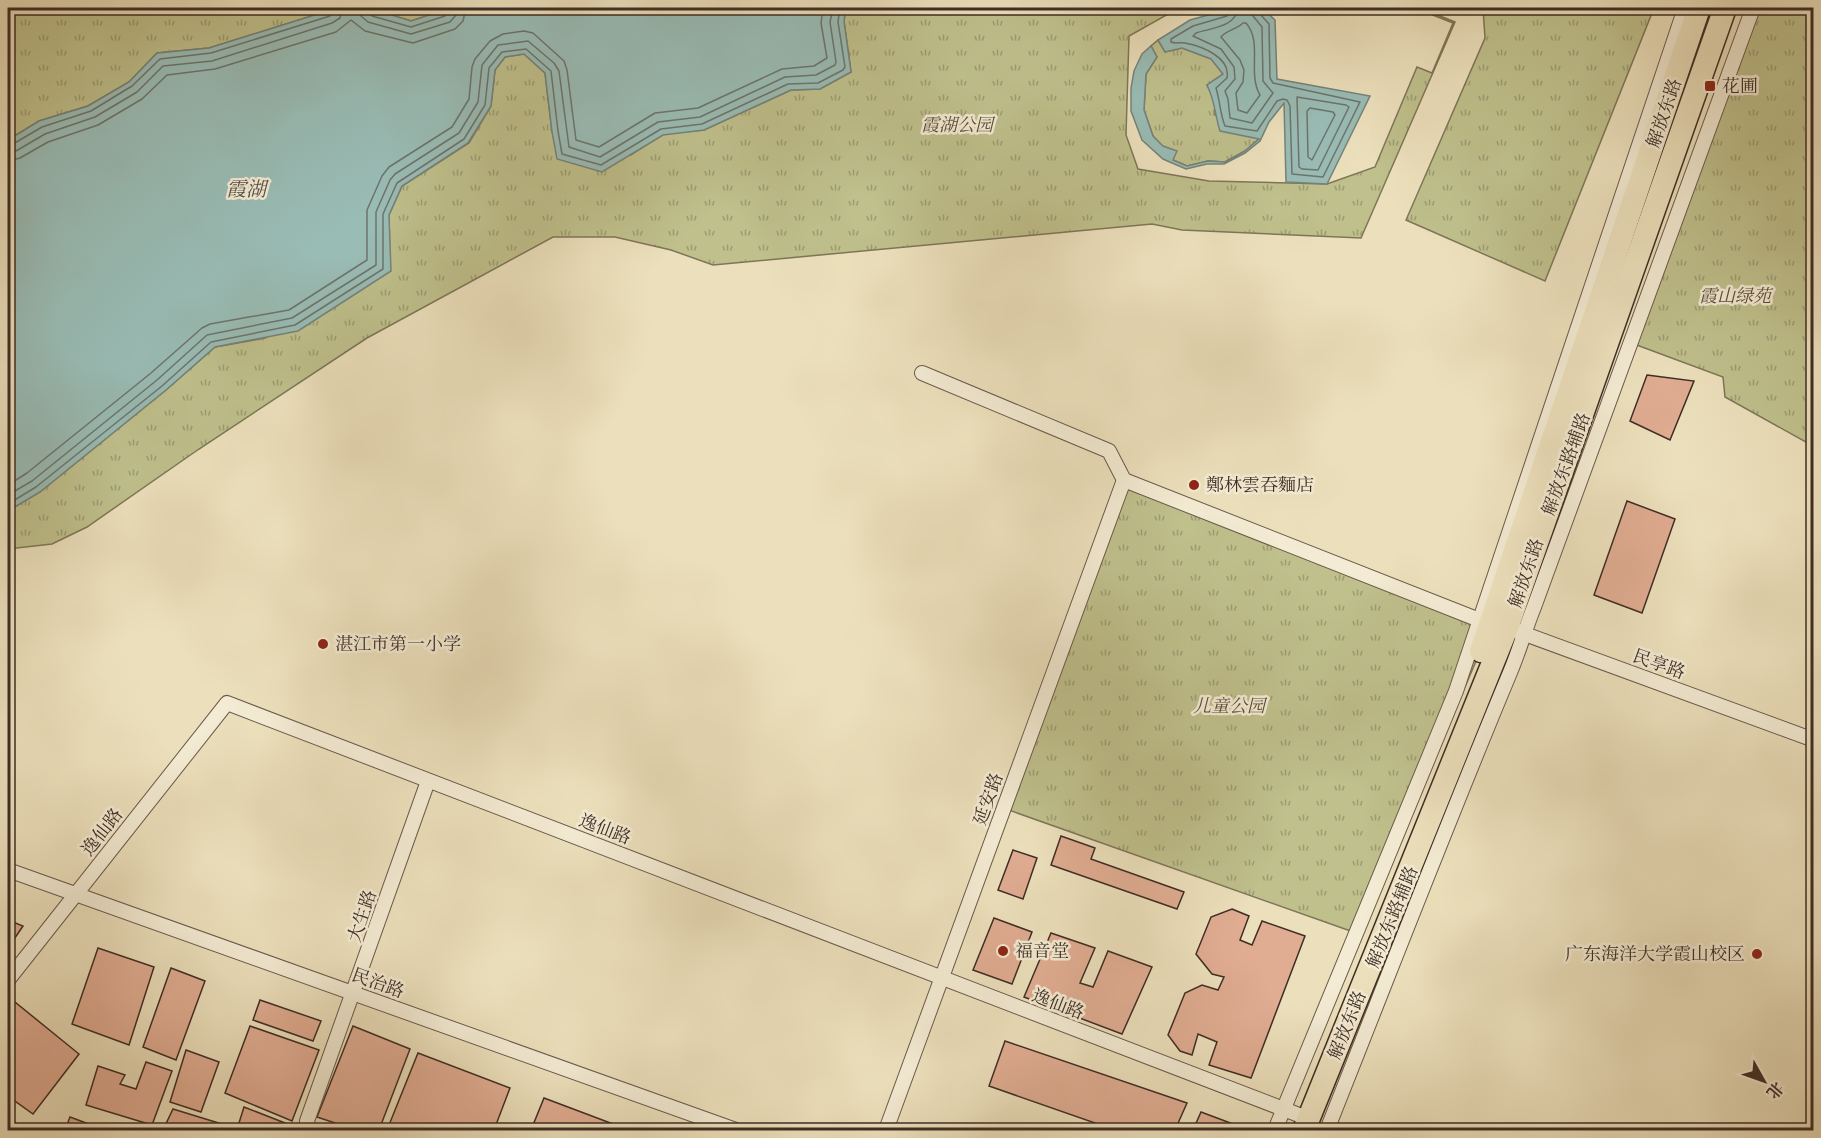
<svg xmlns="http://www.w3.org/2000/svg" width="1821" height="1138" font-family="'IM FELL DW Pica','Noto Serif SC',serif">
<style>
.grass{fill:url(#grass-tufts);stroke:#7e7658;stroke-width:1.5}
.water{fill:#99bcb5;stroke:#75837b;stroke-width:1.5}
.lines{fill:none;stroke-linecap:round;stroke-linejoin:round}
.shore{stroke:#6c746d;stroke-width:1.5}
.building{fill:#e0ac92;stroke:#3e2d25;stroke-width:1.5}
.street-casing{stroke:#6a5a4b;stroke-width:16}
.primary-casing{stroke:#3e2d25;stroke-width:25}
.street{stroke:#f3ebd3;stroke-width:14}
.primary{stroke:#ece0bc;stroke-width:22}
.poi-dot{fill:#8f2418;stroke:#f3ebd3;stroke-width:2}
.labels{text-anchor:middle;stroke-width:5;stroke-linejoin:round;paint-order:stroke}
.poi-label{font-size:18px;fill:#3e2d25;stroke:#f3ebd3;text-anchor:start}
.street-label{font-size:18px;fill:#3e2d25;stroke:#f3ebd3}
.park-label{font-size:18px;font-style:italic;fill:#584a3a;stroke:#f3ebd3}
.water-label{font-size:20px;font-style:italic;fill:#555149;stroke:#f3ebd3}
</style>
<defs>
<pattern id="grass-tufts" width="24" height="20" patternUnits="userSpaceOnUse" patternTransform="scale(1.5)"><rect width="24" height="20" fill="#bfc08c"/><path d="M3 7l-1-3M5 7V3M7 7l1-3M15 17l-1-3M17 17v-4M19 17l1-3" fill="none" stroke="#9d9c72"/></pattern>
</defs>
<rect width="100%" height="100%" fill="#ece0bc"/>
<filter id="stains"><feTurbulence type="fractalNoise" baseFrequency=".00333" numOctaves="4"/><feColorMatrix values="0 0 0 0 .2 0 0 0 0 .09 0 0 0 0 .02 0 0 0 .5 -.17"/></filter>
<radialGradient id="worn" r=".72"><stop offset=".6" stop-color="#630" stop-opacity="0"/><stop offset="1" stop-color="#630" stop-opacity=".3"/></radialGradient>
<g class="grass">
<polygon points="8,8 337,8 209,48 157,53 129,82 88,106 39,121 8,140"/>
<polygon points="369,8 451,8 411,21"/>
<polygon points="846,8 1176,8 1172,12 1129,36 1126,135 1138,169 1209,181 1327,184 1375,167 1417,67 1432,73 1453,23 1415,8 1420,8 1455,22 1361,238 1182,230 1152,224 713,265 671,250 615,237 553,237 367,338 199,449 87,527 52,544 8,549 8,511 40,492 166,390 215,347 265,338 390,271 389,215 402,186 469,143 491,106 495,70 505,57 524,54 545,73 552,132 631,155 663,134 704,130 791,90 820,89 851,72 844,21"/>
<polygon points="1483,8 1654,8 1545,281 1406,220 1485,38"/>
<polygon points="1753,8 1813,8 1813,446 1725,397 1723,377 1634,344"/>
<polygon points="1158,40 1165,52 1182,48 1212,59 1223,74 1207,85 1215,102 1215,115 1260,138 1245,151 1225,162 1208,161 1187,166 1173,160 1153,136 1144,110 1146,74 1157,57 1151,46"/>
<polygon points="1124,480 1492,624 1359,934 1003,808"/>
</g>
<g class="water">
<polygon points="337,8 369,8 411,21 451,8 846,8 844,21 851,72 820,89 791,90 704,130 663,135 602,172 557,159 552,132 545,73 524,54 505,57 495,70 491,106 468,143 402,186 389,215 391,271 298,331 215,347 166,390 40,492 8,511 8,140 39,121 88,106 129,82 157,53 209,48"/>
<path d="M1234,8H1262L1275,20L1277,79L1370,96L1327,184L1286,182L1284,103L1269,122L1260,141L1245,153L1224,164H1207L1186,169L1172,163L1163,159L1142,140L1131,111V88L1134,71L1142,54L1151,46L1157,57L1146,74L1144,110L1153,136L1163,146L1177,151L1173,160L1187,166L1208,161L1225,162L1245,151L1259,139L1220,131C1215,115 1215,101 1207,85L1223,74L1211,59L1182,48L1165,52L1158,40L1190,20Z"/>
</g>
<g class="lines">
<g class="shore">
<polyline points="359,8 361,16 368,22 411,34 450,22 456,15 457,8"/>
<polyline points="367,8 368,13 372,16 411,27 445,16 449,12 449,8"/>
<path d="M1230,8L1227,16L1193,26L1171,39V42C1175,44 1180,42 1185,43C1201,46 1231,57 1227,78L1216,88C1220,101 1220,114 1225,126L1257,131L1277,101L1283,99L1287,100L1290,106L1292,174L1323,177L1360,102L1273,83L1270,78L1269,24L1259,13V8"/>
<path d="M1238,8C1236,27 1211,28 1196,33L1193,36L1221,49L1234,67L1235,79L1225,91L1228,99L1230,118L1252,123L1273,93L1263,81L1262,27L1253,16L1251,8"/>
<path d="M1243,23H1246C1263,42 1247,73 1260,95L1247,113L1238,110L1236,93L1243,82L1244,70L1240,60L1221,37C1225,31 1237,29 1243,23Z"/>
<polygon points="1297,97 1346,105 1349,107 1318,170 1302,169 1299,167"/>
<polygon points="1310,108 1333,112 1335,115 1312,160 1308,157 1307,111"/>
<polyline points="8,145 13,144 42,127 91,111 132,86 160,59 211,53 330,16 334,13 335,8"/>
<polyline points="8,152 16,151 45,134 95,117 137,92 163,66 212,61 332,23 340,18 343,8"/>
<polyline points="8,161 20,158 48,142 98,125 142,99 167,75 215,69 336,32 351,20 365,31 413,43 455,29 463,21 466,8"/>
<polyline points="8,485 27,473 151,373 202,328 210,324 289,310 367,260 367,210 382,176 389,167 452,127 469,99 472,67 475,59 490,41 503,34 524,31 533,33 564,61 567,70 576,140 599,147 655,113 698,108 782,69 814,66 827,58 821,23 823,8"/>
<polyline points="8,495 32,481 157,380 207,335 292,318 376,265 376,212 390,180 395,174 459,133 478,102 482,65 498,45 528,41 554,63 559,71 569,147 600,157 658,122 700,117 785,77 816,75 835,65 836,62 830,22 833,8"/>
<polyline points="8,504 36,487 162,386 211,342 295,325 383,269 383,214 397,183 464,139 485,105 489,68 502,52 526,49 551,71 558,131 562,154 601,165 661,129 702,124 788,84 818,83 843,70 845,67 838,22 840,8"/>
</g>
</g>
<g class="building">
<polygon points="1647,375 1694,381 1670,440 1630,421"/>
<polygon points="1627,501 1675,519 1642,613 1594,595"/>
<polygon points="1061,836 1095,848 1091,859 1184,892 1177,909 1051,865"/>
<polygon points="1013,850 1037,858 1023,899 998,890"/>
<polygon points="1232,909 1249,916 1240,940 1252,945 1262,921 1305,936 1251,1078 1209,1065 1217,1042 1198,1034 1192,1055 1180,1051 1168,1035 1185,993 1202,985 1218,990 1224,977 1212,974 1196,954 1211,917"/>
<polygon points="994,918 1032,932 1012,984 973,970"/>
<polygon points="8,920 23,926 8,948"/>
<polygon points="1051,933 1095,948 1080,983 1093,987 1108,951 1152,967 1122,1034 1024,997"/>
<polygon points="98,948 154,967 129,1045 72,1024"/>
<polygon points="171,968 205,981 176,1060 143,1047"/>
<polygon points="10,998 79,1054 33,1114 8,1096 8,1001"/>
<polygon points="260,1000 321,1021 313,1041 253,1020"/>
<polygon points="250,1026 319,1050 292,1121 225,1093"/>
<polygon points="353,1026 410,1049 379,1130 356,1130 317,1117"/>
<polygon points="1005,1041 1187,1103 1175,1130 1115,1130 989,1086"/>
<polygon points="186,1050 219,1062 201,1112 170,1102"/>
<polygon points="418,1053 510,1088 494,1130 404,1130 389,1125"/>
<polygon points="146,1062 172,1071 152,1125 86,1105 98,1066 125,1075 120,1084 136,1089"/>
<polygon points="544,1098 629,1130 531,1130"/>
<polygon points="244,1107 290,1125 294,1130 250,1130 238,1126"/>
<polygon points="173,1109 225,1125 222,1130 163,1130"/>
<polygon points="1201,1112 1233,1124 1230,1130 1193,1130"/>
<polygon points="8,1117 25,1130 8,1130"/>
<polygon points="70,1117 105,1130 65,1130"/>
</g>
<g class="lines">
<g class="street-casing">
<g id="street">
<polyline points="922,373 1109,451 1124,480 1487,623"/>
<polyline points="1514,630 1814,740"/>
<polyline points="8,870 736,1130"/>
<polyline points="8,980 227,703 1299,1115"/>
<polyline points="309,1130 307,1121 428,781"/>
<polyline points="886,1130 1124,480"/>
<polyline points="1275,1130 1456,691 1685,8"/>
<path d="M1327,1130C1387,979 1446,826 1509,675C1519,652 1525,629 1534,607L1753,8"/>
</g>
</g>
<g class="primary-casing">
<g id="primary">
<polyline points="1481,651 1699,8"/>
<polyline points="1304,1130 1507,628 1725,8"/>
</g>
</g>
<use href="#street" class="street"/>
<use href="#primary" class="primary"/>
</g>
<g class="poi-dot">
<rect x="1704" y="80" width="12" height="12" rx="3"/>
<circle cx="1194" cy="485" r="6"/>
<circle cx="323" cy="644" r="6"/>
<circle cx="1003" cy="951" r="6"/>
<circle cx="1757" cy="954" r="6"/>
</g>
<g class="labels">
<g class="poi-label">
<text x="1722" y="92">花圃</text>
<text x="1206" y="491">鄭林雲吞麵店</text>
<text x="335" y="650">湛江市第一小学</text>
<text x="1015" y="957">福音堂</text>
<text x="1745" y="960" text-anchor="end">广东海洋大学霞山校区</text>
</g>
<g class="street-label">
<text transform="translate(1664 113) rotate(-71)" y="6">解放东路</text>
<text transform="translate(1566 464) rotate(-70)" y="6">解放东路辅路</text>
<text transform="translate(1526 573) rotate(-71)" y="6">解放东路</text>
<text transform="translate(1659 664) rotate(20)" y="6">民享路</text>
<text transform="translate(988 799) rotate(-70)" y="6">延安路</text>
<text transform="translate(605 829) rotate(21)" y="6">逸仙路</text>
<text transform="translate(102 832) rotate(-52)" y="6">逸仙路</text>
<text transform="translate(362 916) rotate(-71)" y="6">大生路</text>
<text transform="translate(1392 917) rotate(-68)" y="6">解放东路辅路</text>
<text transform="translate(378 983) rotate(20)" y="6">民治路</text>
<text transform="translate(1058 1004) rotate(21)" y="6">逸仙路</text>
<text transform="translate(1347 1025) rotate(-68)" y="6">解放东路</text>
</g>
<g class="park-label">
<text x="957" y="131">霞湖公园</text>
<text x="1735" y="302">霞山绿苑</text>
<text x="1229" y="712">儿童公园</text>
</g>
<g class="water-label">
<text x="246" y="196">霞湖</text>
</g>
</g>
<rect width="1821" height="1138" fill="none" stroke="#ece0bc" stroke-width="30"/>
<rect x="9" y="9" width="1803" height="1120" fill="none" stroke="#3e2d25" stroke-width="3"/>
<rect x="15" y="15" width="1791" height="1108" fill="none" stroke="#3e2d25" stroke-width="1.5"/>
<g transform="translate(1764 1081) rotate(130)" stroke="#f3ebd3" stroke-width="4.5" paint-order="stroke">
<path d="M0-4.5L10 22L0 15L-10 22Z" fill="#3e2d25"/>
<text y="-9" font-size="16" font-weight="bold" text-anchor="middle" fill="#3e2d25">北</text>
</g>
<rect width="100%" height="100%" filter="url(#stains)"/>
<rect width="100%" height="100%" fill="url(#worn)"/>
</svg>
